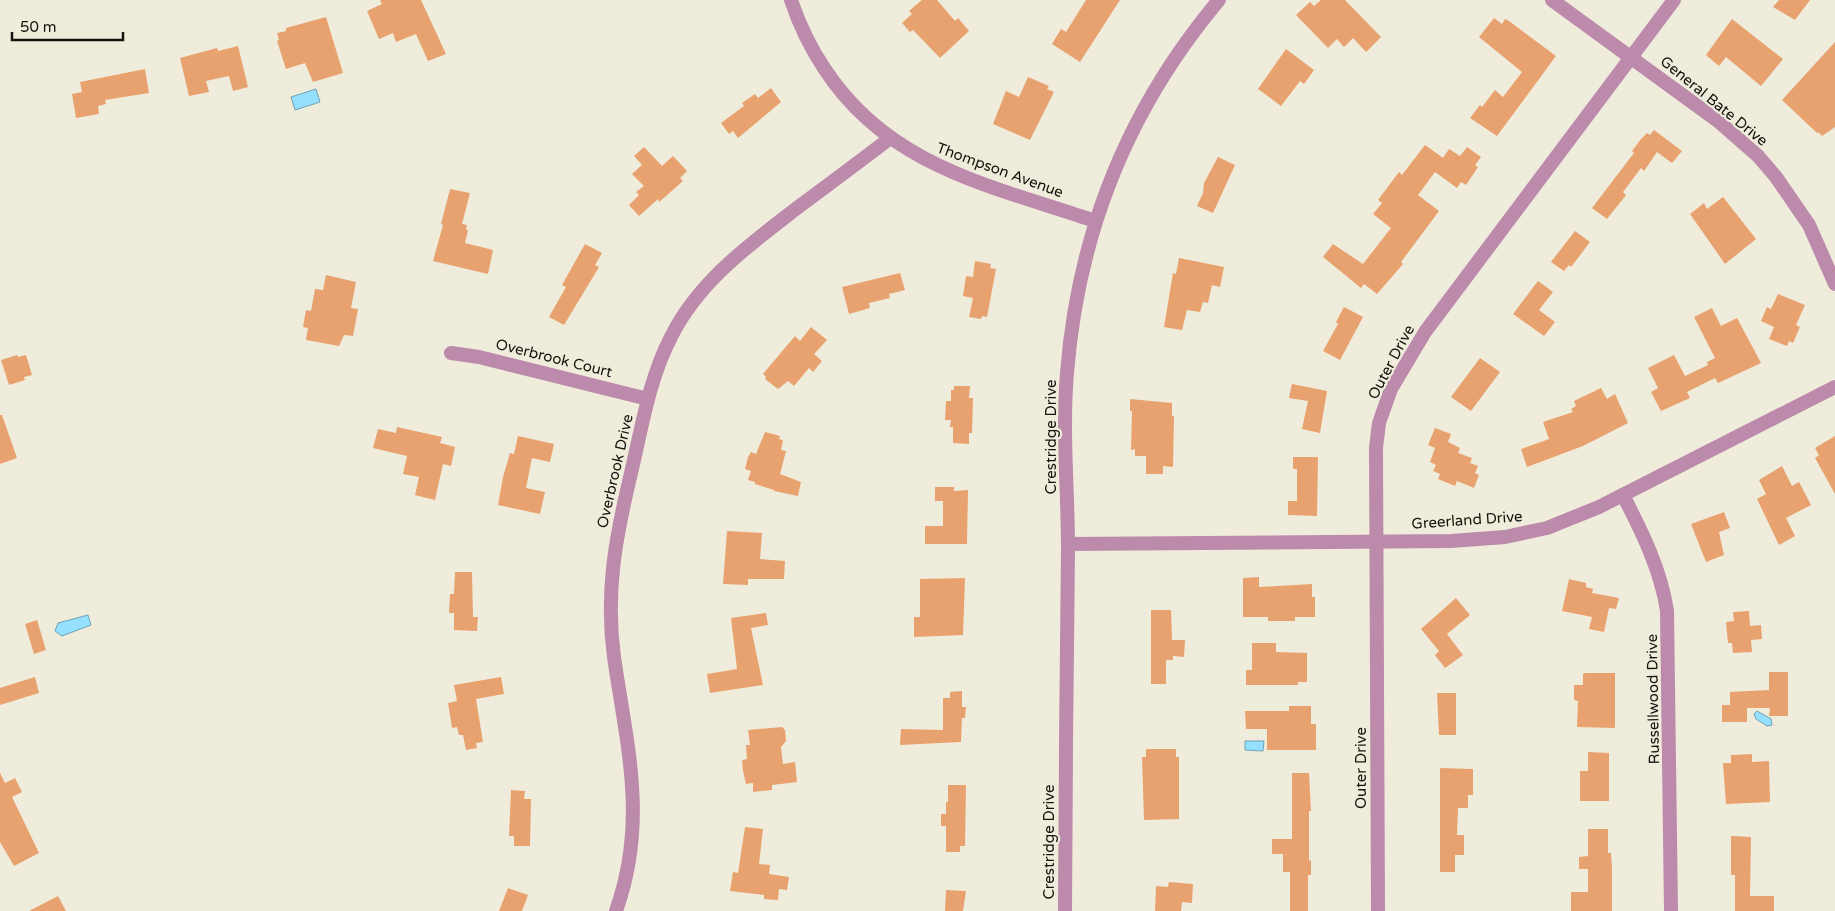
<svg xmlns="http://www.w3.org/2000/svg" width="1835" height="911" font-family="'Varela Round',sans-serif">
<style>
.water{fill:#95e0fe;stroke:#6fa2b6}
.building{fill:#e8a26f}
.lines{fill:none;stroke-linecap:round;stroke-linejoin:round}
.minor{stroke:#bc8aab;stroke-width:14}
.labels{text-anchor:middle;stroke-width:4.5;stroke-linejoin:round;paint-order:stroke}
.street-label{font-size:15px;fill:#15130e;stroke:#f0ecdb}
</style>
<rect width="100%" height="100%" fill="#f0ecdb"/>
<g class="water">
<polygon points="316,89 320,102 295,110 291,97"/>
<polygon points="88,615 91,625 62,636 55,631 58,623"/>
<polygon points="1757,711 1771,719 1772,725 1767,726 1756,719 1754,714"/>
<polygon points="1245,741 1264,741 1263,751 1245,750"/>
</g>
<g class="building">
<polygon points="380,0 421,0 446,54 428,61 416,34 396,42 393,33 379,39 367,11 382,4"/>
<polygon points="922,0 937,0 955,21 958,18 969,31 940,58 913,30 910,32 902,23 912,14 909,11"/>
<polygon points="1086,0 1120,0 1080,62 1052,44 1061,29 1066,32"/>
<polygon points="1321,0 1345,0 1381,37 1366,52 1353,38 1344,47 1337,39 1328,48 1296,15 1310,2 1314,6"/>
<polygon points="1779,0 1810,0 1795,20 1773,7"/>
<polygon points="326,17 343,73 313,82 305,63 286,69 277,41 279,40 277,33 286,31 286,28"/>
<polygon points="1494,18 1502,24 1505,19 1509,21 1556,56 1497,136 1470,118 1480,105 1482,107 1495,90 1503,97 1522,72 1479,37"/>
<polygon points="1732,19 1783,59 1761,86 1726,57 1719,66 1706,55"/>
<polygon points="1835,42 1835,127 1822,136 1818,132 1817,133 1782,100"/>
<polygon points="238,46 248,87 233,91 229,76 206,81 209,92 189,96 180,58 217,48 218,51"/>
<polygon points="1286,49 1314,70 1304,84 1300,81 1281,106 1258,89"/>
<polygon points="145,69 149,93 105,100 106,104 98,106 99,114 76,118 72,94 82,92 80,82"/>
<polygon points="1028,77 1049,86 1047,89 1054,92 1030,140 993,124 1006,91 1019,97"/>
<polygon points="771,88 781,102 738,138 733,131 729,134 721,123 744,106 742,103 755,94 758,98"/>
<polygon points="1654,130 1682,151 1672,163 1657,152 1644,171 1641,168 1623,192 1626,195 1607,219 1592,208 1634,153 1632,151 1641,139 1647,133 1650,135"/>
<polygon points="1425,145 1443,158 1449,149 1460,156 1467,147 1481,157 1475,165 1478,167 1466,185 1461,182 1457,188 1435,172 1418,195 1439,211 1401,262 1403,264 1377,294 1364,284 1361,288 1323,257 1333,244 1363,264 1391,228 1373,214 1382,203 1378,200 1399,172 1402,175"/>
<polygon points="644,147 662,166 673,156 687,171 680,178 683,181 666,196 659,202 658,199 639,216 629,205 639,195 636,192 644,186 632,174 642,165 634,156"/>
<polygon points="1218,157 1235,165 1213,213 1197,206 1203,193 1204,183"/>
<polygon points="450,189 470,193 462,224 467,225 466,230 468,230 465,243 493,250 488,274 433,261 443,225 441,224"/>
<polygon points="1723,197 1756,239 1725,264 1690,214 1704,203 1707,209"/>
<polygon points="1575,231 1590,242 1571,267 1569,265 1564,271 1551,262"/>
<polygon points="585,244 602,253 595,265 599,267 564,325 549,317 566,287 562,285"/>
<polygon points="1179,258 1224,267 1220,287 1212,285 1208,303 1203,302 1200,312 1187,310 1182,330 1164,327 1173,273 1176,274"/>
<polygon points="975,261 991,264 990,268 996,269 987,317 982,316 981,319 969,317 973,298 963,296 966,276 973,277"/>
<polygon points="900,273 905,290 889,294 890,298 869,303 870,308 849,314 842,287"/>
<polygon points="326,275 356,282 351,308 358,309 353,336 344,335 339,346 306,340 308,328 303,327 306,310 311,311 315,289 323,290"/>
<polygon points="1538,281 1553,292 1539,310 1555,322 1544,336 1513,314"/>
<polygon points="1778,294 1805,305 1796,325 1800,327 1793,343 1789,341 1787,346 1769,339 1774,327 1761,321 1767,307 1771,309"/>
<polygon points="1344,307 1363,317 1340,360 1323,351 1338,324 1336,322"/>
<polygon points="1712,308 1721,326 1737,318 1761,363 1718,383 1715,378 1687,392 1690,398 1661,411 1651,392 1658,388 1648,368 1674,355 1685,376 1708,365 1707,362 1715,358 1694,317"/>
<polygon points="811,327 827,340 814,354 822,361 813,372 809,368 794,386 788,381 778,389 765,379 766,377 763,374 795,336 800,341"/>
<polygon points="17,355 18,357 26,355 32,375 24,377 25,380 9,385 1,360"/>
<polygon points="1480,358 1500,372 1471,411 1451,397"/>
<polygon points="1292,384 1327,391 1320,433 1302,429 1308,401 1289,398"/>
<polygon points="954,386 970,386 969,398 973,398 972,433 969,433 969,444 953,443 953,427 950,427 951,420 945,420 946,401 951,401 951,390 954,390"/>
<polygon points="1601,388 1607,399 1615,394 1628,423 1583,446 1527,467 1521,449 1549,439 1543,422 1573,412 1571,409 1576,406 1574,401"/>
<polygon points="1130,399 1172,403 1172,416 1174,416 1173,467 1163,466 1163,474 1146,474 1146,456 1135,456 1135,449 1131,450 1132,411 1130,411"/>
<polygon points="0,415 2,415 17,458 0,464"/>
<polygon points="397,427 442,437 440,443 455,447 451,466 443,464 435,500 415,495 419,477 403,474 407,456 373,448 378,429 396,433"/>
<polygon points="1435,428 1451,434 1448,442 1460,448 1458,453 1472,458 1470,463 1478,466 1475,473 1479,475 1474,488 1457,481 1455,486 1438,479 1440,474 1433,471 1436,465 1430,462 1435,448 1428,445"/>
<polygon points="765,432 780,436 779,439 783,440 781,450 786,451 780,474 801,482 798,496 774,491 774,490 755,484 755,482 748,480 751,471 745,469 748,457 751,452 756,454"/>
<polygon points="518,436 554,444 550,462 532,458 526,488 545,492 540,514 498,505 503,477 510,453 514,454"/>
<polygon points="1835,436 1835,494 1815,458 1819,455 1815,448"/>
<polygon points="1293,457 1318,457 1317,516 1288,515 1288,501 1297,501 1297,469 1293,469"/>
<polygon points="1782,466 1792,486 1799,482 1811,505 1786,518 1795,536 1779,545 1757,499 1766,494 1759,480"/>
<polygon points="935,487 954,487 954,491 968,490 967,544 925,544 925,526 943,526 943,501 935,501"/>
<polygon points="1724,512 1730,528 1719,532 1724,555 1706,562 1691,524"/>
<polygon points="727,531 762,533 760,559 785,561 784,579 748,579 748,585 723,584"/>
<polygon points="455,572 472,572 473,617 478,617 477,631 454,630 454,613 449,613 450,594 454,594"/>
<polygon points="1259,577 1259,587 1312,584 1312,597 1315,597 1315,617 1295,617 1295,621 1268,621 1268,617 1243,617 1243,578"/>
<polygon points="965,578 963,635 914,637 914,617 920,617 920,579"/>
<polygon points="1569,579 1586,583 1586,587 1593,589 1592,593 1619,598 1616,609 1609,608 1604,632 1589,629 1592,617 1562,611"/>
<polygon points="1456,598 1470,615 1447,634 1463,655 1445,668 1435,655 1439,651 1421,629"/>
<polygon points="1151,610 1171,610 1172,640 1185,640 1184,657 1173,656 1173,660 1166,660 1166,684 1151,684"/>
<polygon points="1749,611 1750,626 1761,625 1762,639 1751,640 1752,652 1733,653 1732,643 1728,643 1726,622 1734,621 1733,612"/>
<polygon points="766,613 768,625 751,628 763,685 710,693 707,674 737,669 731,618"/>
<polygon points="37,620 46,650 34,654 25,624"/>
<polygon points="1252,643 1276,643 1276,652 1307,653 1307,682 1298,682 1298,685 1246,685 1246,670 1252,670"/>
<polygon points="1769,672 1788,672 1788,716 1769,716 1770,708 1747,708 1747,722 1722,722 1722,705 1730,705 1730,692 1769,690"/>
<polygon points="1585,673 1615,673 1615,728 1577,727 1578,701 1574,700 1574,685 1583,685 1583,674"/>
<polygon points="35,677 39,693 0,705 0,688"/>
<polygon points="501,677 504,694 476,699 483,742 476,743 477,748 466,750 463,735 459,735 457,727 452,728 448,703 457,701 454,685"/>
<polygon points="962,691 962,707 966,707 965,718 962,718 961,742 900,745 901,729 943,730 943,698 950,698 950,692"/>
<polygon points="1437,693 1456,693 1456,735 1439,735"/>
<polygon points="1289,706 1311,706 1311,724 1316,724 1316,750 1267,750 1267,729 1246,729 1245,711 1289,711"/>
<polygon points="782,727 785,730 786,741 781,747 783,764 795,762 797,782 772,785 772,790 753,792 753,783 746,784 743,771 742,760 747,759 746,745 750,745 748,730"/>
<polygon points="1146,749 1176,749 1176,757 1179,757 1179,819 1144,820 1142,757 1146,757"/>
<polygon points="1588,752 1609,753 1609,801 1580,801 1580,771 1588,771"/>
<polygon points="1752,754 1752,762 1769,761 1770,802 1726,804 1723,763 1731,763 1731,755"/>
<polygon points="1440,768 1473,769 1473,795 1468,795 1468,808 1458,808 1457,835 1464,835 1464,855 1455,855 1455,872 1440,872"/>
<polygon points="0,773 5,783 15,778 22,792 12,797 39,853 14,866 0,842"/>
<polygon points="1292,773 1309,773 1311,811 1309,811 1309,861 1311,860 1311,875 1308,875 1308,911 1290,911 1290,872 1283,872 1283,854 1272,854 1272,839 1292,839"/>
<polygon points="948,785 966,785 965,846 960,846 960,852 946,852 946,826 941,826 941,814 946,814 946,802 948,802"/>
<polygon points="511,790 525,791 524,799 531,799 530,846 514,846 514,836 509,836"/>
<polygon points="745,827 763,829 759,864 770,865 769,874 789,877 787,890 779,889 778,900 764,899 764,895 730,891 733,872 738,873"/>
<polygon points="1588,829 1608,829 1608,853 1611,853 1612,868 1612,911 1571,911 1571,892 1588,892 1588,869 1579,869 1579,857 1588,856"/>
<polygon points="1731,836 1751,837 1750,896 1774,896 1774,911 1735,911 1735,875 1731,875"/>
<polygon points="1169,882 1193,884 1192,903 1182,902 1181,911 1155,911 1156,886 1168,887"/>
<polygon points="508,888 528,895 522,911 499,911"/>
<polygon points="946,890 966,891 963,911 945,911"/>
<polygon points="58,896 66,911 29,911"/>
</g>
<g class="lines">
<g class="minor">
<path d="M791,0C799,24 810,47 824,68C888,167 992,186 1095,221"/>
<polyline points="1552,0 1718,121 1758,156 1776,177 1809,225 1835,284"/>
<polyline points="451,353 479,357 648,399"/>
<path d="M1623,495C1642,532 1661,570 1667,611L1671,911"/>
<polyline points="1068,544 1451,541 1505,537 1547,528 1599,507 1835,387"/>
<path d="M616,911C648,821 627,747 614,657C605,591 616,536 631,473C642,427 649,379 671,337C698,282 749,245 797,208C828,185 859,162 889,139"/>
<path d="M1065,911C1066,790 1066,670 1068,549C1068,490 1062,432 1067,373C1078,233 1129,107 1219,0"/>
<polyline points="1378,911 1376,448 1379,423 1391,389 1425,332 1674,0"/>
</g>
</g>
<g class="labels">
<g class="street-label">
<text transform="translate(1714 101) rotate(39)" y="5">General Bate Drive</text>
<text transform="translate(1000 170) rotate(20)" y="5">Thompson Avenue</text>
<text transform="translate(554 358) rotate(14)" y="5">Overbrook Court</text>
<text transform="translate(1391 362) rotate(-62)" y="5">Outer Drive</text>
<text transform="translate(1051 437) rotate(-90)" y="5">Crestridge Drive</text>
<text transform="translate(615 471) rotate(-77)" y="5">Overbrook Drive</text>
<text transform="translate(1467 520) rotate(-4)" y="5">Greerland Drive</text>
<text transform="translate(1653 699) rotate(-91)" y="5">Russellwood Drive</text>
<text transform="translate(1361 768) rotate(-90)" y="5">Outer Drive</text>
<text transform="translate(1049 842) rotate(-90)" y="5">Crestridge Drive</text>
</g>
</g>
<path d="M12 32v8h111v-8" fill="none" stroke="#15130e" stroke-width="2.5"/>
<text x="20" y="32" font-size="15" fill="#15130e" stroke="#f0ecdb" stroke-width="4" paint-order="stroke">50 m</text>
</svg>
